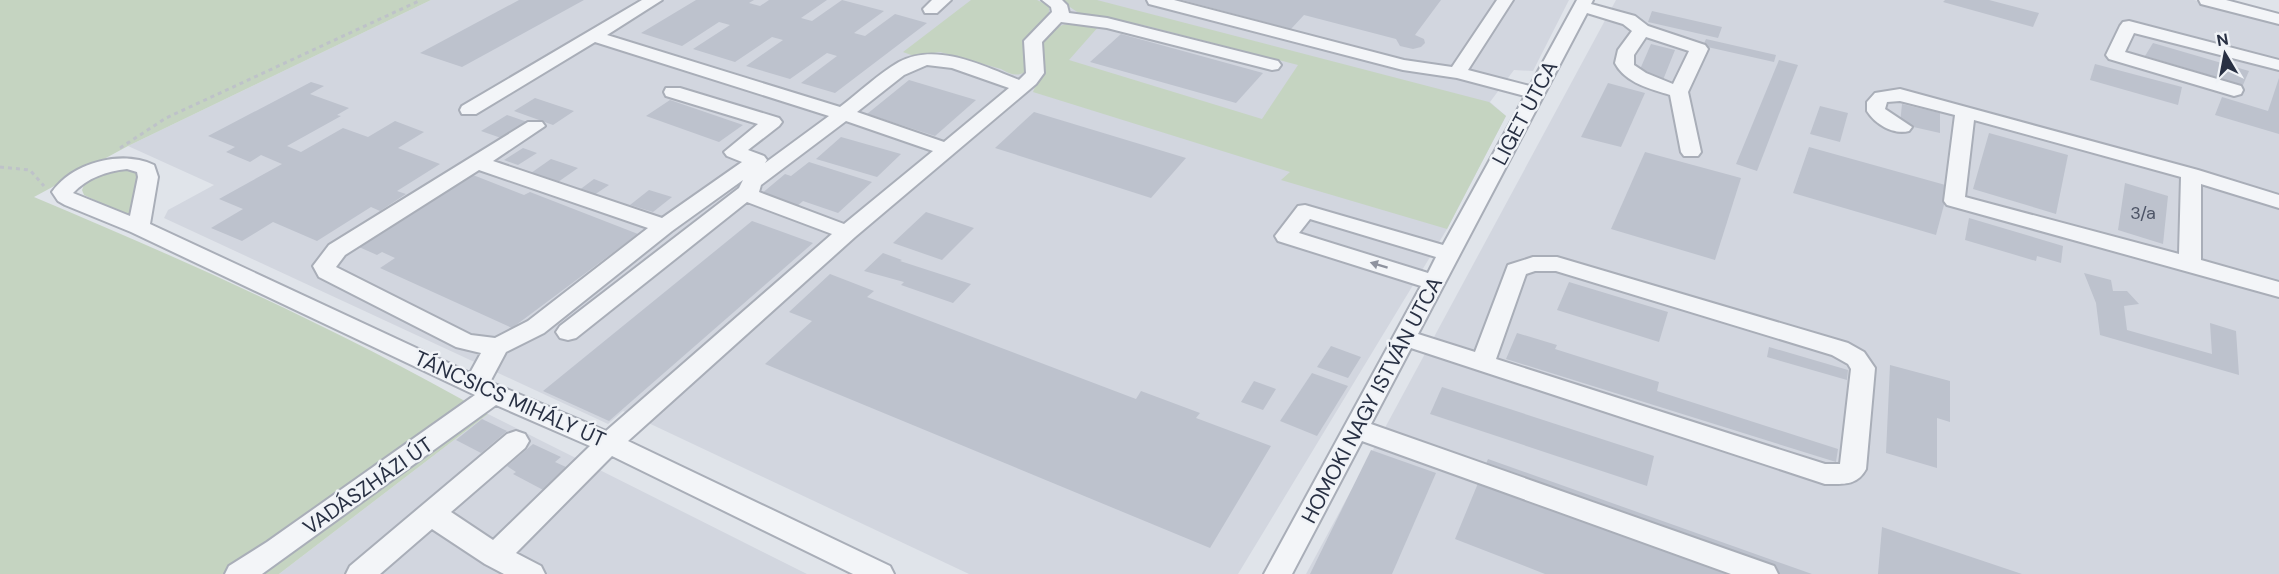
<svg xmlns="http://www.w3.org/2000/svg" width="2279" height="574" font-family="'DM Sans',sans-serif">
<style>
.built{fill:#d2d6df}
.green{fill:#c5d4c1}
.building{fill:#bdc2cd}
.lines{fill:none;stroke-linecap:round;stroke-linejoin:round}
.minor-casing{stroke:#a9aeb8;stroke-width:4}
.path{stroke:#bec2c9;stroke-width:3;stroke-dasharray:4 4;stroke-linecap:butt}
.minor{fill:#f3f5f8;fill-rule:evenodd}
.oneway{fill:#8e929e}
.labels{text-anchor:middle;stroke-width:5;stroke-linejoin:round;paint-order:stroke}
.number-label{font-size:18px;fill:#4d5466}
.street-label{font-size:21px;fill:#283043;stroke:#f0f3f7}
</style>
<rect width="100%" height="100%" fill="#e0e4ea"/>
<g class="built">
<polygon points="431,0 1569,0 1533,71 1514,70 1490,102 1506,116 1447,229 1238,574 969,574 623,411 608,424 164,218 168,210 214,185 128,146"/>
<polygon points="1616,0 2194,0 2279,23 2279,574 1306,574"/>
<polygon points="488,414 807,574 279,574"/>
</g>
<g class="green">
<path d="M0,0H431L128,146L34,197C189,262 343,331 488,414L279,574H0Z"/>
<path d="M971,0H1037L1049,6V15L1025,41V72C1016,77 1010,74 1001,69L940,52L914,56L903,52Z"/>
<path d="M1060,0H1097L1489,102L1506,116L1447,229L1281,180L1290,172L1033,92L1040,74L1041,41C1062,20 1070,21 1099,26L1069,60L1262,119L1298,65L1143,25L1080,14Z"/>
<path d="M129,167L142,174L133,218L84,195L82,190C89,171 112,171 129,167Z"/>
</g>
<g class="building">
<polygon points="519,0 584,0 462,67 420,53"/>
<polygon points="696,0 754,0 749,3 760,6 769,0 827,0 801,18 812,21 842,0 884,11 854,33 865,36 895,14 927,23 835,93 801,83 837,56 827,53 790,79 746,66 783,40 772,37 735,62 693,49 730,25 719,22 682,46 641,33"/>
<polygon points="1182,0 1441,0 1415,35 1424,39 1425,43 1421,47 1413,49 1400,46 1396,39 1304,15 1291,29"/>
<polygon points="1945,0 1989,0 2039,13 2033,27 1943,2"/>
<polygon points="1652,11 1722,27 1718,38 1648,22"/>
<polygon points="1121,34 1263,73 1236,103 1090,62"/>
<polygon points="1706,39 1776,55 1774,62 1703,46"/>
<polygon points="2153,43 2249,71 2243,85 2145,56"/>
<polygon points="1651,44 1675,50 1663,80 1638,74"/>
<polygon points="1779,60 1798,65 1757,171 1736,164"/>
<polygon points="2095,64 2182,87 2178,105 2090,80"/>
<polygon points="2279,78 2279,134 2215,115 2222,97 2268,111"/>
<polygon points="909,80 976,100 935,136 867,114"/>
<polygon points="311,82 324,86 310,94 349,108 337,115 341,116 287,146 301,152 343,128 368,137 395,121 424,132 398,148 440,164 397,191 406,194 380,211 371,207 317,241 273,222 242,241 211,228 243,209 219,199 282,164 261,155 250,162 226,152 235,147 208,136"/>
<polygon points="1608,83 1645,93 1621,147 1581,137"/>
<polygon points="535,98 574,111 553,125 514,111"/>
<polygon points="670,100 743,125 719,142 646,116"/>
<polygon points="1902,104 1940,113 1940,133 1900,124"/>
<polygon points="1820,106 1848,113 1840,142 1810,134"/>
<polygon points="1034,112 1186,158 1151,198 995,148"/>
<polygon points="507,115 530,123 504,139 481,131"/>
<polygon points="1989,133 2068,155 2056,214 1973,189"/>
<polygon points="841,137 901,154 877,177 816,159"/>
<polygon points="1809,147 1949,186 1936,235 1793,193"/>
<polygon points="523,148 537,153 518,165 504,160"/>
<polygon points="1645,152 1741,178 1715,260 1611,229"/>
<polygon points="551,159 578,168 558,182 531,173"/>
<polygon points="809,162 872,182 838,213 803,201 796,207 760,195 785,174 791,176"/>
<polygon points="473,175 524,195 530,192 638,234 512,328 380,268 395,258 382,252 377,255 359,247"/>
<polygon points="594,179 609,185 588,199 574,194"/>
<polygon points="2125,183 2168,196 2163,244 2118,230"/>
<polygon points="649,190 672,197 653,212 630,205"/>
<polygon points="926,212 974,228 942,260 893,243"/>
<polygon points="1969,218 2063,246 2061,263 2037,256 2036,261 1965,240"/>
<polygon points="752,221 813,243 609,421 543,391"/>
<polygon points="883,253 902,260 900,261 971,284 953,303 901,285 904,282 864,271"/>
<polygon points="2084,273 2111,280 2113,291 2127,291 2139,304 2124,306 2127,330 2212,354 2210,323 2236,331 2239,375 2100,335 2096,303"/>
<polygon points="830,274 874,291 867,297 1136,399 1141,391 1200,413 1196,418 1271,446 1210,548 765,364 812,321 789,312"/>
<polygon points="1569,282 1668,312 1659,342 1557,310"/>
<polygon points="1517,333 1557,345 1555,349 1659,382 1657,391 1838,449 1836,462 1506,359"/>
<polygon points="1331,346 1361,357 1348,378 1317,367"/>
<polygon points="1769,347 1848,370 1847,380 1767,357"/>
<polygon points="1890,365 1950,381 1950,422 1937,418 1937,468 1886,453"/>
<polygon points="1312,373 1348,386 1317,436 1280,421"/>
<polygon points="1254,381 1276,389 1263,410 1241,402"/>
<polygon points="1442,387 1654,456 1647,486 1430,414"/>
<polygon points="482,419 507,431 481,453 456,440"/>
<polygon points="533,444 561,457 555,462 566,467 562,479 547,492 513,474 516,472 507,466"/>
<polygon points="1371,450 1436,473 1392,574 1310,574"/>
<polygon points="1488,459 1812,574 1545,574 1455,539"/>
<polygon points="1882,527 2022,574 1878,574"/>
</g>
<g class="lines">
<g class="minor-casing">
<g id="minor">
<path d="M642,0H662L607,35L840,107C860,92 878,74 899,62C937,42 983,66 1019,80L1026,73L1024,41L1052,12L1051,7L1042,0H1062L1067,5L1069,13L1107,18L1278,61L1281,65L1278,69L1272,70L1107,28L1061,22L1042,42L1044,73L1036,84L855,237L628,441L890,566L894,574H853L612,456L516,553L541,566L545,574H504L485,564L432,529L380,574H346L350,566L507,434L516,431L525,434L529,441L525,448L451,512L493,540L590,446L496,405L262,574H225L229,566L267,542L475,395L131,232L65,205L58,201L52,192C73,162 122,150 154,165L158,177L150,224L470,373L481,353L456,347L319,277L313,266L329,245L528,122H542L545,126L493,161L662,218L742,162L727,156L724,152L758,124L666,96L664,92L666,88H680L779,118L782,122L779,126L748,150L764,156L767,160L765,163L829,116L595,42L476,114H462L460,110L462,106ZM927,65L952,68L1009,88L944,142L857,112L904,75ZM846,121L933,151L844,224L759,192L761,185ZM127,169L137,172L138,177L130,216L73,193C87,178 107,171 127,169ZM479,170L648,228L528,321L495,338L471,335L336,267L345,255ZM743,180L739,188L560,326L556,332L560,338L568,340L576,338L747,202L832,234L606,431L490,382L506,352L544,333L672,231Z"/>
<polygon points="932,0 951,0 937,13 925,13 923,9"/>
<path d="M1147,0H1174L1404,60L1452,67L1497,0H1513L1468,70L1530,86L1577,0H1593L1591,4L1635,16L1648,26L1705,45L1708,49L1688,92L1701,152L1698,156H1684L1681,152L1670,95C1651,89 1625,83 1615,63L1618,50L1632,31L1623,24L1587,13L1418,334L1475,352L1508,265L1533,257H1557L1848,343L1864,352L1875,368L1866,469C1857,486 1843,484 1825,484L1411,348L1371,424L1774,566L1778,574H1731L1362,441L1292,574H1264L1421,286L1278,241L1275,236L1298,206L1305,205L1443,245L1525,96L1457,78L1403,70L1149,4ZM1646,37L1689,51L1673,84L1646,73L1634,65V55ZM1310,219L1436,257L1428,273L1299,233ZM1535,271H1556L1832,355L1848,364L1851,369L1840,464H1825L1496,359L1526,274Z"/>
<polygon points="2199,0 2226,0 2279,14 2279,24 2201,4"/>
<polygon points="2129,21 2279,60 2279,70 2134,33 2125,52 2241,86 2243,90 2241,94 2234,96 2109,59 2106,55 2120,26 2123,22"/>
<path d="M1900,89L2198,170L2279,195V208L2201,184V260L2279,282V297L1947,205L1944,201L1955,115L1900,101L1887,102L1885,109L1912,127L1909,131C1893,135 1875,124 1867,111V102L1875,93ZM1974,120L2181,177L2179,254L1965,197Z"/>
</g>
</g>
<g class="path">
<polyline points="120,148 166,118 421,0"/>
<polyline points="0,167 30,170 44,186"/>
</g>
<use href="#minor" class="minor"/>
</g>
<defs><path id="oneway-solid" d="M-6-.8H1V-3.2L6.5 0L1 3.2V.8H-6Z" transform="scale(1.5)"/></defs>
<use class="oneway" href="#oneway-solid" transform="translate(1379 265) rotate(-163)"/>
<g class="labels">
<g class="number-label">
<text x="2143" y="219">3/a</text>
</g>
<g class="street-label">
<text transform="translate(1525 113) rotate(-62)" y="7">LIGET UTCA</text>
<text transform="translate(510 399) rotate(24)" y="7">TÁNCSICS MIHÁLY ÚT</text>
<text transform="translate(1372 400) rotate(-62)" y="7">HOMOKI NAGY ISTVÁN UTCA</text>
<text transform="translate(368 486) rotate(-35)" y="7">VADÁSZHÁZI ÚT</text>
</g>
</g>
<g transform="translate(2225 54) rotate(350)" stroke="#f0f3f7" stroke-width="4.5" paint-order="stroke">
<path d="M0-4.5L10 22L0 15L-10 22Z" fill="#283043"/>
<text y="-9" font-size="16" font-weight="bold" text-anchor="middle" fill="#283043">N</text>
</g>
</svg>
